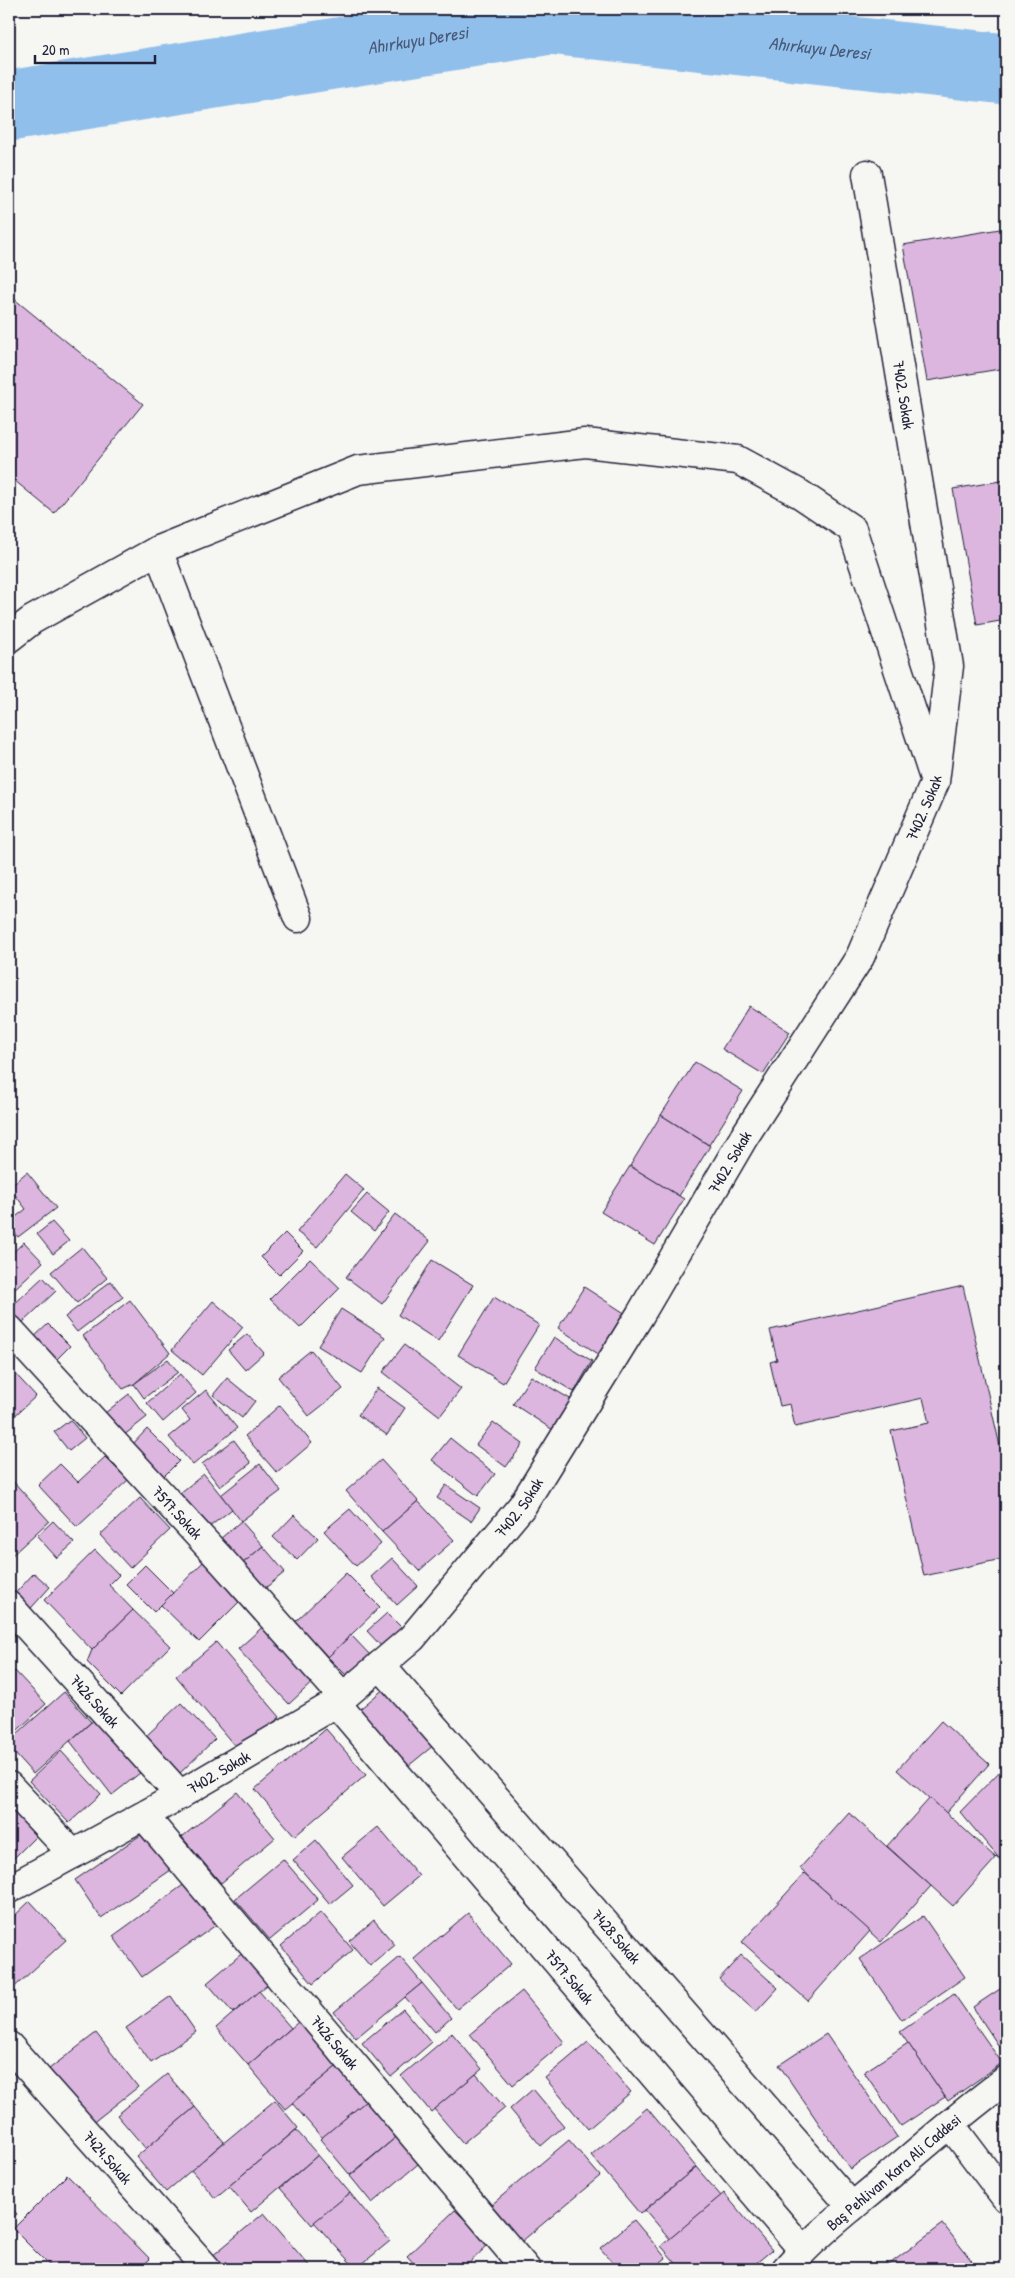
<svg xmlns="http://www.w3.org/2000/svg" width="1015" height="2278" font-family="'Patrick Hand',sans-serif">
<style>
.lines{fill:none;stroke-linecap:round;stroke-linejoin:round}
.river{stroke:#90bfeb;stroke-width:71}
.building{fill:#dcb6df;stroke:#22223b}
.minor-casing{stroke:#22223b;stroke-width:31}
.minor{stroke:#f6f6f2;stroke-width:28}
.labels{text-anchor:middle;stroke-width:5;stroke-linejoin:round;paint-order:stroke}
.street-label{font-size:16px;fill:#22223b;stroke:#f6f6f2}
.water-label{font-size:18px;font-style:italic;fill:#485979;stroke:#f6f6f2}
</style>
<rect width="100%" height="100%" fill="#f6f6f2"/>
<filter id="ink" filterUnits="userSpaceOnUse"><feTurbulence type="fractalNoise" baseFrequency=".02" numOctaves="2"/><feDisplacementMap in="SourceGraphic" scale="10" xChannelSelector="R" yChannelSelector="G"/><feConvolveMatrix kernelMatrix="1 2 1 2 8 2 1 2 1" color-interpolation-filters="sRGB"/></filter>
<g filter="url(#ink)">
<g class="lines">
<path class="river" id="s1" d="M9,106L550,19L1006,69"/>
</g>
<g class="building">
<polygon points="1006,228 1006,368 927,381 903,245"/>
<polygon points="13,298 143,404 54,513 9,476 9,304"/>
<polygon points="1006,480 1006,620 977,625 953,489"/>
<polygon points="749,1006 790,1032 763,1074 722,1049"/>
<polygon points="695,1062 743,1091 709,1145 661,1115"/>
<polygon points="661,1115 710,1146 679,1196 630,1166"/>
<polygon points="630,1166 684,1199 655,1245 601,1212"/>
<polygon points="27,1172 56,1208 18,1237 9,1226 9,1222 26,1209 9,1187"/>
<polygon points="345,1174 364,1190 317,1247 297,1232"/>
<polygon points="367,1194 389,1212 374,1231 351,1212"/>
<polygon points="395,1214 430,1241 382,1304 346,1277"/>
<polygon points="52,1222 69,1241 53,1254 37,1234"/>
<polygon points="285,1233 303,1251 279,1275 261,1257"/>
<polygon points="24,1242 43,1262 9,1294 9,1256"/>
<polygon points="82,1247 107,1278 77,1303 51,1272"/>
<polygon points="310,1259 340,1288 300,1328 270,1299"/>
<polygon points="432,1260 473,1285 438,1341 398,1315"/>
<polygon points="43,1277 56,1291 22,1323 9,1309"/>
<polygon points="111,1281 123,1297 77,1332 65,1317"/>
<polygon points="963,1286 1006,1472 1006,1558 924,1576 891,1431 929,1423 923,1398 795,1427 790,1404 780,1406 770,1362 777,1360 770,1330"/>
<polygon points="584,1287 626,1314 600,1355 558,1328"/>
<polygon points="494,1297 539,1325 503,1383 458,1355"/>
<polygon points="130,1300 170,1353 134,1384 123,1389 83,1336"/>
<polygon points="213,1301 243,1327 202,1375 172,1350"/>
<polygon points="341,1309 385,1337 362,1373 318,1346"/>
<polygon points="48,1324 70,1346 55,1361 33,1338"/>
<polygon points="247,1334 264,1353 245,1370 228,1350"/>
<polygon points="554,1337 592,1361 574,1392 535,1368"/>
<polygon points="404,1345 461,1389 440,1416 383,1372"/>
<polygon points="311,1350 343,1389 309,1416 278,1377"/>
<polygon points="168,1359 178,1372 144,1398 134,1384"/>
<polygon points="9,1367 36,1396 9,1421"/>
<polygon points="180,1374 196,1393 163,1422 147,1403"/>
<polygon points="531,1376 572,1400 553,1430 513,1404"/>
<polygon points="227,1378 255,1401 242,1418 213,1395"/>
<polygon points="377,1388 405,1408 387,1435 358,1415"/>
<polygon points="206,1390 237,1428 193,1465 169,1437 190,1420 182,1410"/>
<polygon points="129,1394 147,1417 123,1436 105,1413"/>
<polygon points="280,1405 312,1443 277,1473 245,1436"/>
<polygon points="70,1420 85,1438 69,1451 54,1432"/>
<polygon points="493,1422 523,1444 506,1467 476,1445"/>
<polygon points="147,1429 179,1461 162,1478 131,1446"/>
<polygon points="450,1438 495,1474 478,1496 432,1460"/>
<polygon points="234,1440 251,1463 220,1487 202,1464"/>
<polygon points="105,1457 128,1480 77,1527 38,1485 60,1464 78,1482"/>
<polygon points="381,1460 418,1501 382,1532 346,1491"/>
<polygon points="260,1464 281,1491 241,1521 221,1495"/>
<polygon points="204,1474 232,1509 203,1532 175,1497"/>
<polygon points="11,1479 49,1521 9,1558 9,1481"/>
<polygon points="446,1485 480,1508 471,1521 437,1498"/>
<polygon points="140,1498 170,1530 130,1568 100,1535"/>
<polygon points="418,1501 454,1540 419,1571 382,1532"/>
<polygon points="350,1509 381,1544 356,1566 324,1531"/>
<polygon points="294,1515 318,1538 297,1560 273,1537"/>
<polygon points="53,1521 74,1543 57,1558 37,1536"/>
<polygon points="241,1521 263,1546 241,1565 220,1539"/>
<polygon points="263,1546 285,1572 263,1590 241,1565"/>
<polygon points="95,1550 119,1575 109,1585 133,1610 92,1650 44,1600"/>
<polygon points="392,1558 418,1586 397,1605 371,1577"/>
<polygon points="203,1562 241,1600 199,1642 161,1605"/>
<polygon points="145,1565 173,1593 154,1612 126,1584"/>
<polygon points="34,1573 50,1587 24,1616 9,1600"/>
<polygon points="346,1573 380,1607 328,1657 295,1622"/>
<polygon points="133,1610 170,1646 121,1696 87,1662 92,1650"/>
<polygon points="387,1613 402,1628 382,1647 367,1631"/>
<polygon points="268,1622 318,1677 289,1704 238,1649"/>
<polygon points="351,1635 370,1655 348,1677 328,1657"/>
<polygon points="216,1642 280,1717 239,1751 176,1676"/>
<polygon points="15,1671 46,1704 9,1738 9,1676"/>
<polygon points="386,1687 434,1745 407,1767 360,1709"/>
<polygon points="64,1692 91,1722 33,1774 9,1747 9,1741"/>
<polygon points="181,1703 215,1739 178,1775 144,1738"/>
<polygon points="96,1718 140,1773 112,1795 70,1741"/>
<polygon points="941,1721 989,1764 946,1813 897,1770"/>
<polygon points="326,1729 366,1775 295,1836 255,1789"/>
<polygon points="61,1751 101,1794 69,1823 29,1781"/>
<polygon points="1005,1766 1006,1861 1003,1863 960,1812"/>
<polygon points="237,1792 275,1838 221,1883 182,1837"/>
<polygon points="930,1798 996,1858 953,1906 887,1846"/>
<polygon points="9,1800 40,1832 14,1858 9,1853"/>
<polygon points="849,1813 931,1886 881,1942 800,1868"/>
<polygon points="378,1827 419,1876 383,1906 342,1857"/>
<polygon points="145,1832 171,1870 101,1918 75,1880"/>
<polygon points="316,1840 353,1885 330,1904 293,1860"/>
<polygon points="283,1859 318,1900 270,1940 235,1899"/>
<polygon points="805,1873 870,1931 808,2001 742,1942"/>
<polygon points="186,1883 216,1925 142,1977 113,1936"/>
<polygon points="30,1901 66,1940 9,1992 9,1921"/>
<polygon points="321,1912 353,1950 313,1984 281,1946"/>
<polygon points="468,1913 511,1964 457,2009 414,1959"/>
<polygon points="923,1916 965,1977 902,2020 860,1959"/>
<polygon points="374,1920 395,1945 370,1966 349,1941"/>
<polygon points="246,1950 272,1981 233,2013 207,1983"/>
<polygon points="741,1955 778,1988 756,2012 719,1979"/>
<polygon points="400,1957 422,1983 356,2038 334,2012"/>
<polygon points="422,1983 451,2018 435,2032 405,1997"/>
<polygon points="1006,1985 1006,2057 973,2007"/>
<polygon points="259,1991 291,2028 248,2065 216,2028"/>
<polygon points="522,1991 564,2042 513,2085 470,2034"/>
<polygon points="954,1994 1002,2063 948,2101 900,2032"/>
<polygon points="171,1996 196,2032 151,2063 126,2028"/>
<polygon points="403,2009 431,2043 391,2077 362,2043"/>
<polygon points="304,2017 342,2062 285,2109 248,2065"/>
<polygon points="96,2033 138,2087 91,2124 49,2069"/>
<polygon points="452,2033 482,2069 431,2112 401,2076"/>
<polygon points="826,2034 897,2137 850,2169 779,2065"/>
<polygon points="588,2042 631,2092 588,2129 545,2078"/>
<polygon points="908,2043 945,2097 901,2126 864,2072"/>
<polygon points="342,2062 371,2097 322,2138 292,2103"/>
<polygon points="167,2074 195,2107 146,2149 117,2115"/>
<polygon points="476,2074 505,2108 463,2143 434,2109"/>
<polygon points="533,2089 564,2126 541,2146 510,2109"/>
<polygon points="371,2097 401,2133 350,2175 320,2139"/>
<polygon points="275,2100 298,2128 215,2198 191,2170"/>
<polygon points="195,2107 224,2142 166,2192 136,2157"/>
<polygon points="647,2108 696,2167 640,2214 591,2155"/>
<polygon points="296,2130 318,2155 251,2212 229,2186"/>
<polygon points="401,2133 424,2159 372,2203 350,2176"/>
<polygon points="569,2140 600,2176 521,2242 490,2206"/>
<polygon points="318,2155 350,2193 312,2225 280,2188"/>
<polygon points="696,2167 721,2196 670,2239 645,2210"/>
<polygon points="67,2175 150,2259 139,2269 53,2269 13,2229"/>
<polygon points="350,2193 390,2241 356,2269 314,2222"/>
<polygon points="724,2193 772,2250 749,2269 681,2269 661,2246"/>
<polygon points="9,2205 17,2214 9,2222"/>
<polygon points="455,2210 489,2244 463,2269 419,2269 407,2256"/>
<polygon points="264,2213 312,2269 221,2269 211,2257"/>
<polygon points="634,2220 666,2258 652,2269 618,2269 600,2248"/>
<polygon points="943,2224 978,2269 883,2269"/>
</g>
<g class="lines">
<g class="minor-casing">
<g id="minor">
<polyline points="158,550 298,918"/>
<polyline points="9,638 32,620 158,550 358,470 585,443 738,460 800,494 852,529 933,775"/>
<path id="s2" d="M9,1329L224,1563L343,1697"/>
<path id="s3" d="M9,1606L180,1795"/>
<path id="s4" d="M380,1665L852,2207"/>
<path id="s5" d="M336,1703L803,2250"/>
<polyline points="9,1786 73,1854"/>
<path id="s6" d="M144,1816L526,2269"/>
<path id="s7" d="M9,1889L159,1807L336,1703L412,1638L522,1506L640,1315L744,1137L860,957L935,782L949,666L867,174"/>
<path id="s8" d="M9,2046L207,2269"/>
<polyline points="950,2124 1006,2198"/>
<path id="s9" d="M786,2269C813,2238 845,2213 876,2187C919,2150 961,2113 1006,2080"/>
</g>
</g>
<use href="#minor" class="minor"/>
</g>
</g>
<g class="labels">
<g class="street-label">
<text transform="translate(904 395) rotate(81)" y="6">7402. Sokak</text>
<text dy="6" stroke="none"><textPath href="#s7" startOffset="1455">7402. Sokak</textPath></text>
<text dy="6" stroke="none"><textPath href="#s7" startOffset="1050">7402. Sokak</textPath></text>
<text dy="6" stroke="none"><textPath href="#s7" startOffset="645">7402. Sokak</textPath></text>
<text dy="6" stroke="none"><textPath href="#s2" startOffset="249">7517.Sokak</textPath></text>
<text dy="6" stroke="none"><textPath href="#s3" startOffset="128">7426.Sokak</textPath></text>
<text dy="6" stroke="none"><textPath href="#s7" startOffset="240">7402. Sokak</textPath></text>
<text dy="6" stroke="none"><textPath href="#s4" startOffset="360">7428.Sokak</textPath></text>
<text dy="6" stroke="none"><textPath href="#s5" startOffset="360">7517.Sokak</textPath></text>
<text dy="6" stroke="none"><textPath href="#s6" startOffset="296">7426.Sokak</textPath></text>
<text dy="6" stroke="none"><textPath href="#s8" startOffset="149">7424.Sokak</textPath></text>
<text dy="6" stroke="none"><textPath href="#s9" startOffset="145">Baş Pehlivan Kara Ali Caddesi</textPath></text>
</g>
<g class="water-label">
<text dy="6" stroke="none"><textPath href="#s1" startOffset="414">Ahırkuyu Deresi</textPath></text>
<text dy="6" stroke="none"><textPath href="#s1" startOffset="819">Ahırkuyu Deresi</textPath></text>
</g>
</g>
<rect width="1015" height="2278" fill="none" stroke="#f6f6f2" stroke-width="30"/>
<rect x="15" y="15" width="985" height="2248" fill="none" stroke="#22223b" stroke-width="2" filter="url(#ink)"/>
<path d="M35 55v8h120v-8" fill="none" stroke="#22223b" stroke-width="2.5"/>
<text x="42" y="55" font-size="15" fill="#22223b" stroke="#f6f6f2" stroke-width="4" paint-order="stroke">20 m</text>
</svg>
